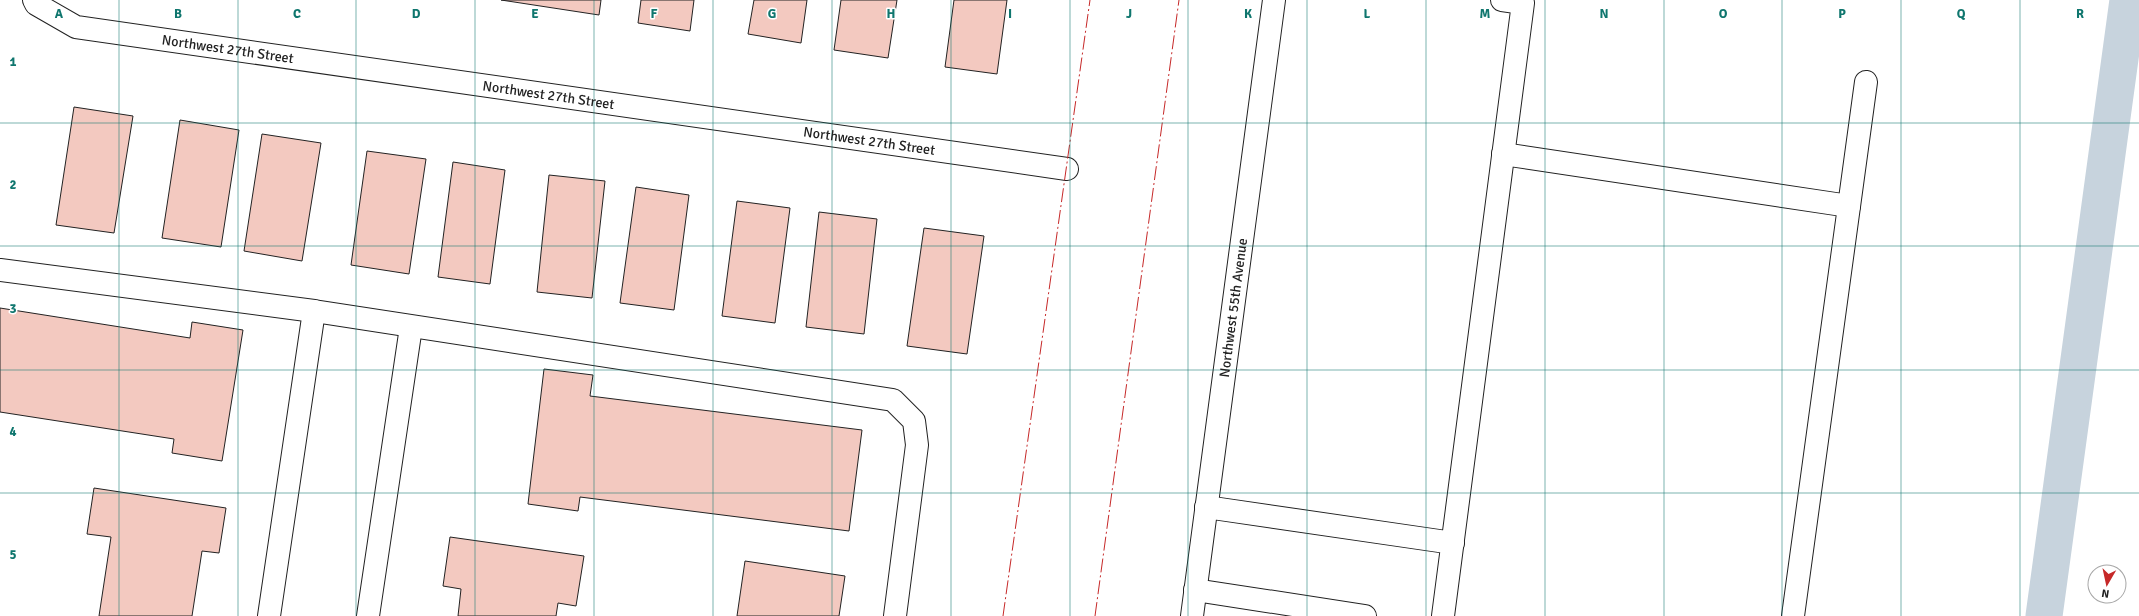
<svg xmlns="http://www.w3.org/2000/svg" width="2139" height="616" font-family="Signika,sans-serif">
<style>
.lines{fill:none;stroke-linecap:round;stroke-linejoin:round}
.canal{stroke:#c7d3dd;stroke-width:37}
.building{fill:#f3c9c0;stroke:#222}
.minor-casing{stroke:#222;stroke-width:24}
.minor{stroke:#fff;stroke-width:22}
.power{stroke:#c62828;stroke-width:1;stroke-dasharray:14 3 2 3;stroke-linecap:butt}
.grid{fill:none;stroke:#0f766e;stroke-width:1;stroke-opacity:0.55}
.labels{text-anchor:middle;stroke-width:3;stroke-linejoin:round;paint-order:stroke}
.street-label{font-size:14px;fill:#222;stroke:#fff}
.grid-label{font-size:13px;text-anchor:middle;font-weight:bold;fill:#0f766e;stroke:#fff;stroke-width:3;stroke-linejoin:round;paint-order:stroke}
</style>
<rect width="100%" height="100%" fill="#fff"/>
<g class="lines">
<polyline class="canal" points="2044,616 2128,0"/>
</g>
<g class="building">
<polygon points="501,0 601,0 599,15"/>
<polygon points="641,0 694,0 690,31 638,23"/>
<polygon points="754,0 807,0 801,43 748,34"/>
<polygon points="841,0 897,0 888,58 834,50"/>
<polygon points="954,0 1007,0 997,74 945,67"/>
<polygon points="74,107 133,116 114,233 56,225"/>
<polygon points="180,120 239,130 221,247 162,238"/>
<polygon points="262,134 321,143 302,261 244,251"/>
<polygon points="367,151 426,159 409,274 351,265"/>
<polygon points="453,162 505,170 490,284 438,277"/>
<polygon points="549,175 605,181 592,298 537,292"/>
<polygon points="636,187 689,195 674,310 620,303"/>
<polygon points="737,201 790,208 775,323 722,316"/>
<polygon points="819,212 877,219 864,334 806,327"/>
<polygon points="924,228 984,236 967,354 907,346"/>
<polygon points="0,308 190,338 192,322 243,330 222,461 172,453 174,439 0,412"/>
<polygon points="544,369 593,375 590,396 862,430 849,531 580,497 578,511 528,504"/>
<polygon points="94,488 226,508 219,553 202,551 192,616 99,616 111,537 87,534"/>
<polygon points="450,537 584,556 576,606 558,603 556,616 458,616 461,589 443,586"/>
<polygon points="745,561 845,576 839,616 737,616"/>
</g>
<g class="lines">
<g class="minor-casing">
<g id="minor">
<path id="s1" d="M34,0L36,4L76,27L1067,169"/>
<polyline points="1503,154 1849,206"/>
<polyline points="0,270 314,311 893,400 914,421 917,445 895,616"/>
<polyline points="1206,507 1453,543"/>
<polyline points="1195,590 1365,616"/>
<polyline points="269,616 314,311"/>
<polyline points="368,616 411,327"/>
<path id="s2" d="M1192,616L1274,0"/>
<polyline points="1443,616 1523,3 1502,0"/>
<polyline points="1793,616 1866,82"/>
</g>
</g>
<use href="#minor" class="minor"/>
<g class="power">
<polyline points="1003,616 1090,0"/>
<polyline points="1095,616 1179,0"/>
</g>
</g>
<path class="grid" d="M119,0V616M238,0V616M356,0V616M475,0V616M594,0V616M713,0V616M832,0V616M951,0V616M1070,0V616M1188,0V616M1307,0V616M1426,0V616M1545,0V616M1664,0V616M1782,0V616M1901,0V616M2020,0V616M0,123H2139M0,246H2139M0,370H2139M0,493H2139"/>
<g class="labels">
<g class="street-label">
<text dy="5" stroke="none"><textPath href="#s1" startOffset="204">Northwest 27th Street</textPath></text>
<text dy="5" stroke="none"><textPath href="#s1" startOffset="528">Northwest 27th Street</textPath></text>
<text dy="5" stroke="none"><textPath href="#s1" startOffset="852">Northwest 27th Street</textPath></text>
<text dy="5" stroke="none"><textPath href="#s2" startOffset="311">Northwest 55th Avenue</textPath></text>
</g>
</g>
<g class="grid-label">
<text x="59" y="18">A</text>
<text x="178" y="18">B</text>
<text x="297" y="18">C</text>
<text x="416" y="18">D</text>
<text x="535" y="18">E</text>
<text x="654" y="18">F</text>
<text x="772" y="18">G</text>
<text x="891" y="18">H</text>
<text x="1010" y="18">I</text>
<text x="1129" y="18">J</text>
<text x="1248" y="18">K</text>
<text x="1367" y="18">L</text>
<text x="1485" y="18">M</text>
<text x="1604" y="18">N</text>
<text x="1723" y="18">O</text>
<text x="1842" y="18">P</text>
<text x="1961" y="18">Q</text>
<text x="2080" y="18">R</text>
<text x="13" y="66">1</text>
<text x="13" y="189">2</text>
<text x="13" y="313">3</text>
<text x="13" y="436">4</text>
<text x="13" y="559">5</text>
</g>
<g transform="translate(2107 584) rotate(189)"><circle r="19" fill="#ffffff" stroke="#a7a7a7"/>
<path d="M0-3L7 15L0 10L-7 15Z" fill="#c62828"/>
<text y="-6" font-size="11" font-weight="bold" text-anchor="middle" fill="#222222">N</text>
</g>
</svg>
